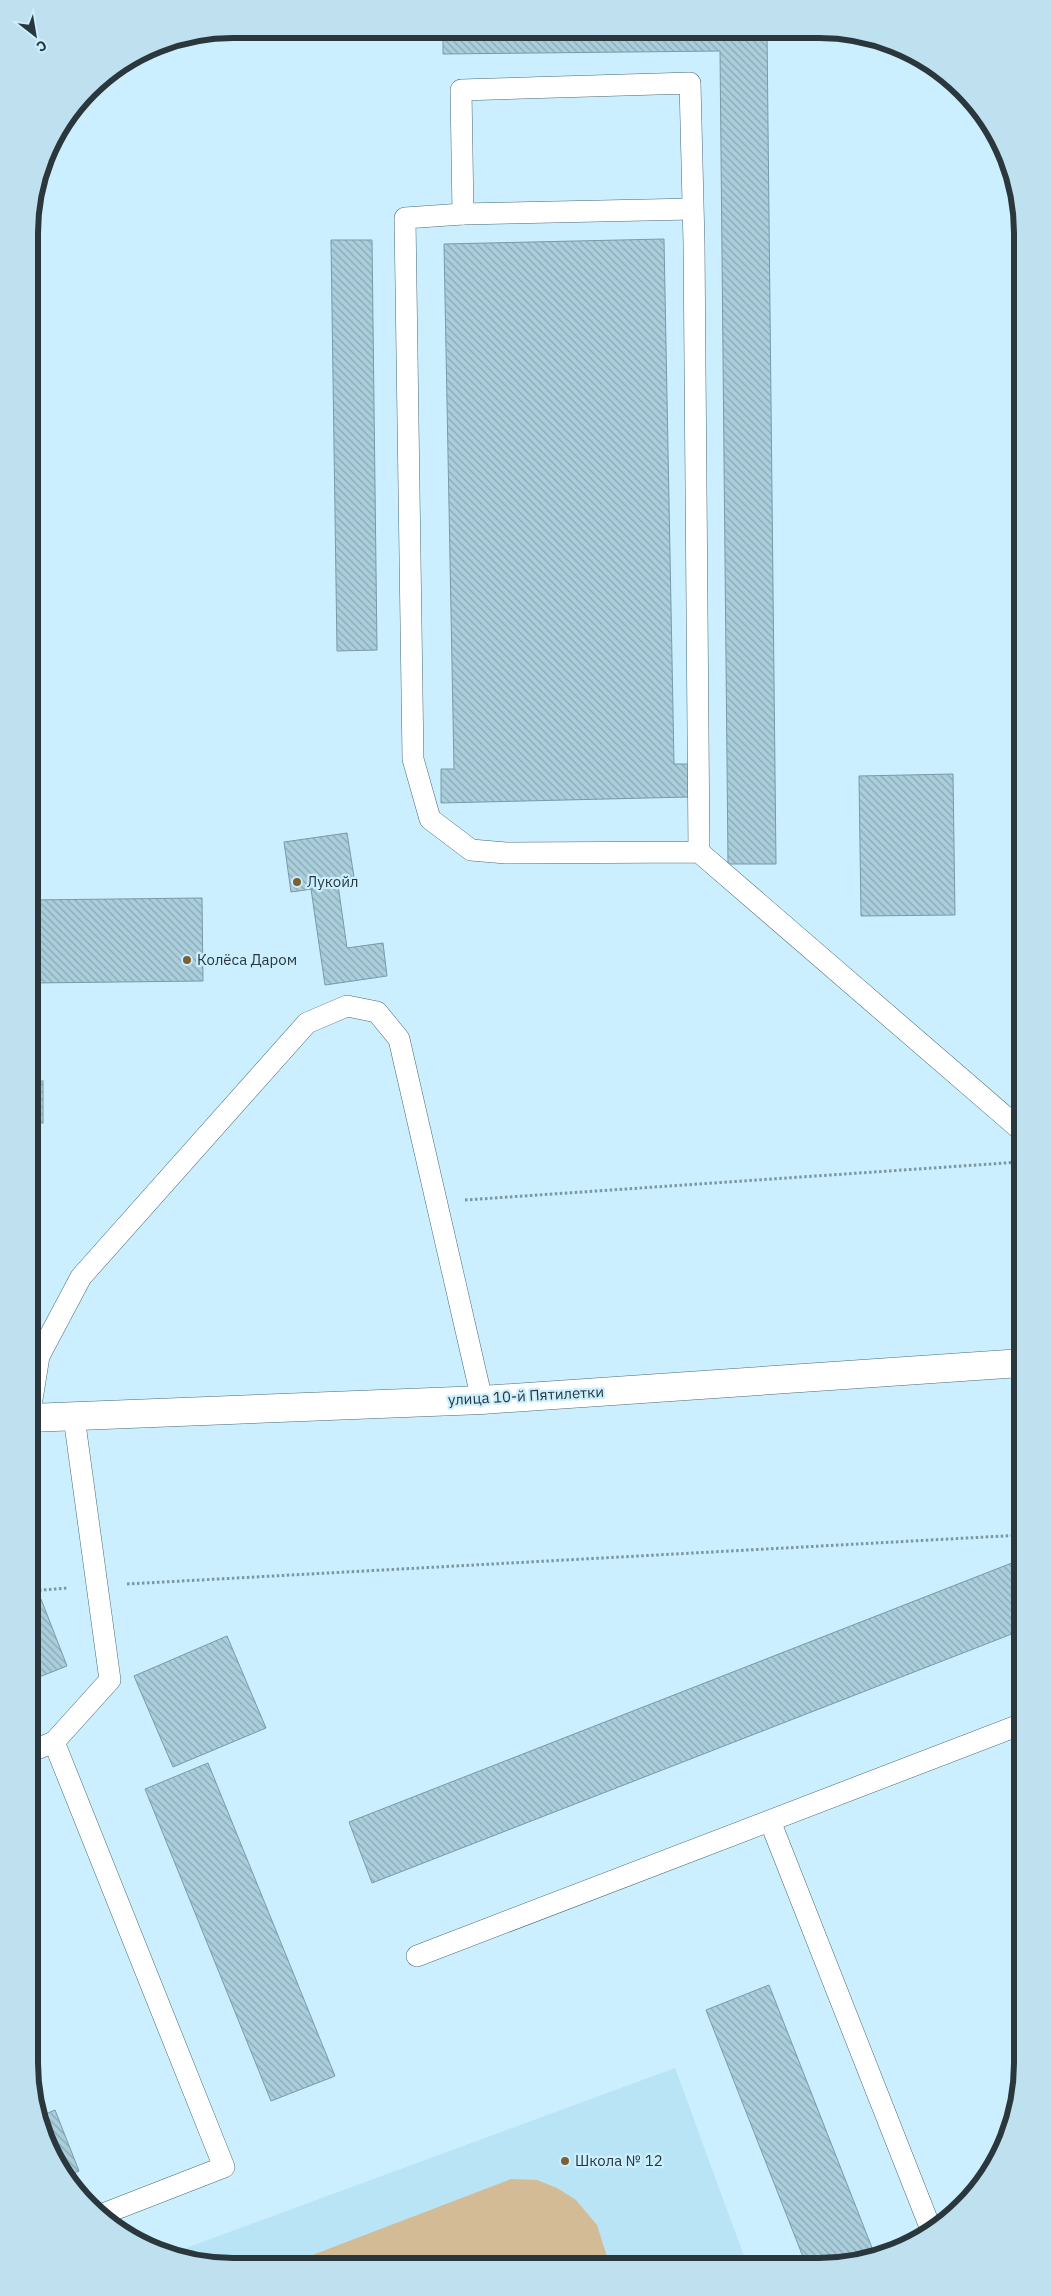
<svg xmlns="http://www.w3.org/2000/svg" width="1051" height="2296" font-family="'IBM Plex Sans',sans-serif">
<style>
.built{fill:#b8e4f6}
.grass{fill:#d3bb96}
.building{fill:url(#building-back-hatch);stroke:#799ba8}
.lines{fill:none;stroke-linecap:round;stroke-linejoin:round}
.service-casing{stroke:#496a76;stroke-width:22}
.secondary-casing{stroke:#496a76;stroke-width:29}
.path{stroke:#7d97a1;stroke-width:3;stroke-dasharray:2.5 2.5;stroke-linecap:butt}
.service{stroke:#fff;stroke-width:21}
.secondary{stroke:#fff;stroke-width:28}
.poi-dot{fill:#7c6033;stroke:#cbeffe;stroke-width:2}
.labels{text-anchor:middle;stroke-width:4.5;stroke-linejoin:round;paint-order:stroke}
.poi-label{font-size:15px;fill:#2a383d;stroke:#cbeffe;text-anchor:start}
.street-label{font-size:15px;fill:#2a383d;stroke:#cbeffe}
.rim{fill:none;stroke:#2a383d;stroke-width:6}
</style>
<defs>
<pattern id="building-back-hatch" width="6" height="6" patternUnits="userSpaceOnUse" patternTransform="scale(1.25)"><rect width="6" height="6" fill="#abcedc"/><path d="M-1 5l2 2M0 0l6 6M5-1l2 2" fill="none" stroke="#8ba8b4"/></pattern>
</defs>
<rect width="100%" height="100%" fill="#cbeffe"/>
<polygon class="built" points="675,2068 748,2267 193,2263 167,2255"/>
<polygon class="grass" points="511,2179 537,2180 557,2188 576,2200 597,2225 610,2266 289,2264"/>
<g class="building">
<polygon points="443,30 767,32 776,864 728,864 720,51 443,54"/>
<polygon points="664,239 674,764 688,764 689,797 441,803 441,769 454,769 444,244"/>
<polygon points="331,240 372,240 377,650 337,651"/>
<polygon points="953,774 955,915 861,916 859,776"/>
<polygon points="347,833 355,883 291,892 284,842"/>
<polygon points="338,885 347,948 383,943 387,976 325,985 311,889"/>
<polygon points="202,898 203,981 31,983 30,900"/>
<rect x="29" y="1081" width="14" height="42"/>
<polygon points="1022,1559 1022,1630 372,1883 349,1822"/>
<polygon points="41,1599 67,1666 29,1681 29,1604"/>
<polygon points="227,1636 266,1728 173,1767 134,1676"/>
<polygon points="208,1763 335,2076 271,2101 145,1789"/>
<polygon points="769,1985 876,2258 871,2260 807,2267 706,2010"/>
<polygon points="55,2110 79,2171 64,2177 36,2118"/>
</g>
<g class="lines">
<g class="service-casing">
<g id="service">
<polyline points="463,214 692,209"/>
<polyline points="699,852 694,243 690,83 461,90 463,214 405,218 413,759 430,819 471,850 506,853 699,852 1022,1131"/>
<polyline points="29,1418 39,1356 81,1277 307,1023 347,1006 377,1012 399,1039 482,1400"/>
<polyline points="54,1742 224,2167 98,2216"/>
<polyline points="29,1752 54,1742 110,1680 74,1417"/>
<polyline points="770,1821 932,2232"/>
<polyline points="417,1956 1022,1724"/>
</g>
</g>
<g class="secondary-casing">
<polyline id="secondary" points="29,1418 482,1400 1022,1363"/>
</g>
<g class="path">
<polyline points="465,1200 1020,1162"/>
<polyline points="127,1584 1022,1535"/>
<polyline points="29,1591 68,1588"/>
</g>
<use href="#service" class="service"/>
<use href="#secondary" class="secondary"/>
</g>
<g class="poi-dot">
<circle cx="297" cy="882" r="5"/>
<circle cx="187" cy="960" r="5"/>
<circle cx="565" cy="2161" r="5"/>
</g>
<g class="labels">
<g class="poi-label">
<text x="307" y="887">Лукойл</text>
<text x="197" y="965">Колёса Даром</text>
<text x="575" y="2166">Школа № 12</text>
</g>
<g class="street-label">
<text transform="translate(526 1396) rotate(-3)" y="5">улица 10-й Пятилетки</text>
</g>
</g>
<path d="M0 0H1051V2296H0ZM233 38H819A195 195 0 0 1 1014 233V2063A195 195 0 0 1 819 2258H233A195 195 0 0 1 38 2063V233A195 195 0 0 1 233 38Z" fill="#bee0ef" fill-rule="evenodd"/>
<path class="rim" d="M233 38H819A195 195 0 0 1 1014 233V2063A195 195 0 0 1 819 2258H233A195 195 0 0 1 38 2063V233A195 195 0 0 1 233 38Z"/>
<g transform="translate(35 35) rotate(149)" stroke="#cbeffe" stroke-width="4" paint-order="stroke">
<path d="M0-4L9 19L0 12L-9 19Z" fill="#2a383d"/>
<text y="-8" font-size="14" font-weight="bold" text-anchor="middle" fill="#2a383d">С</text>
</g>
</svg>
